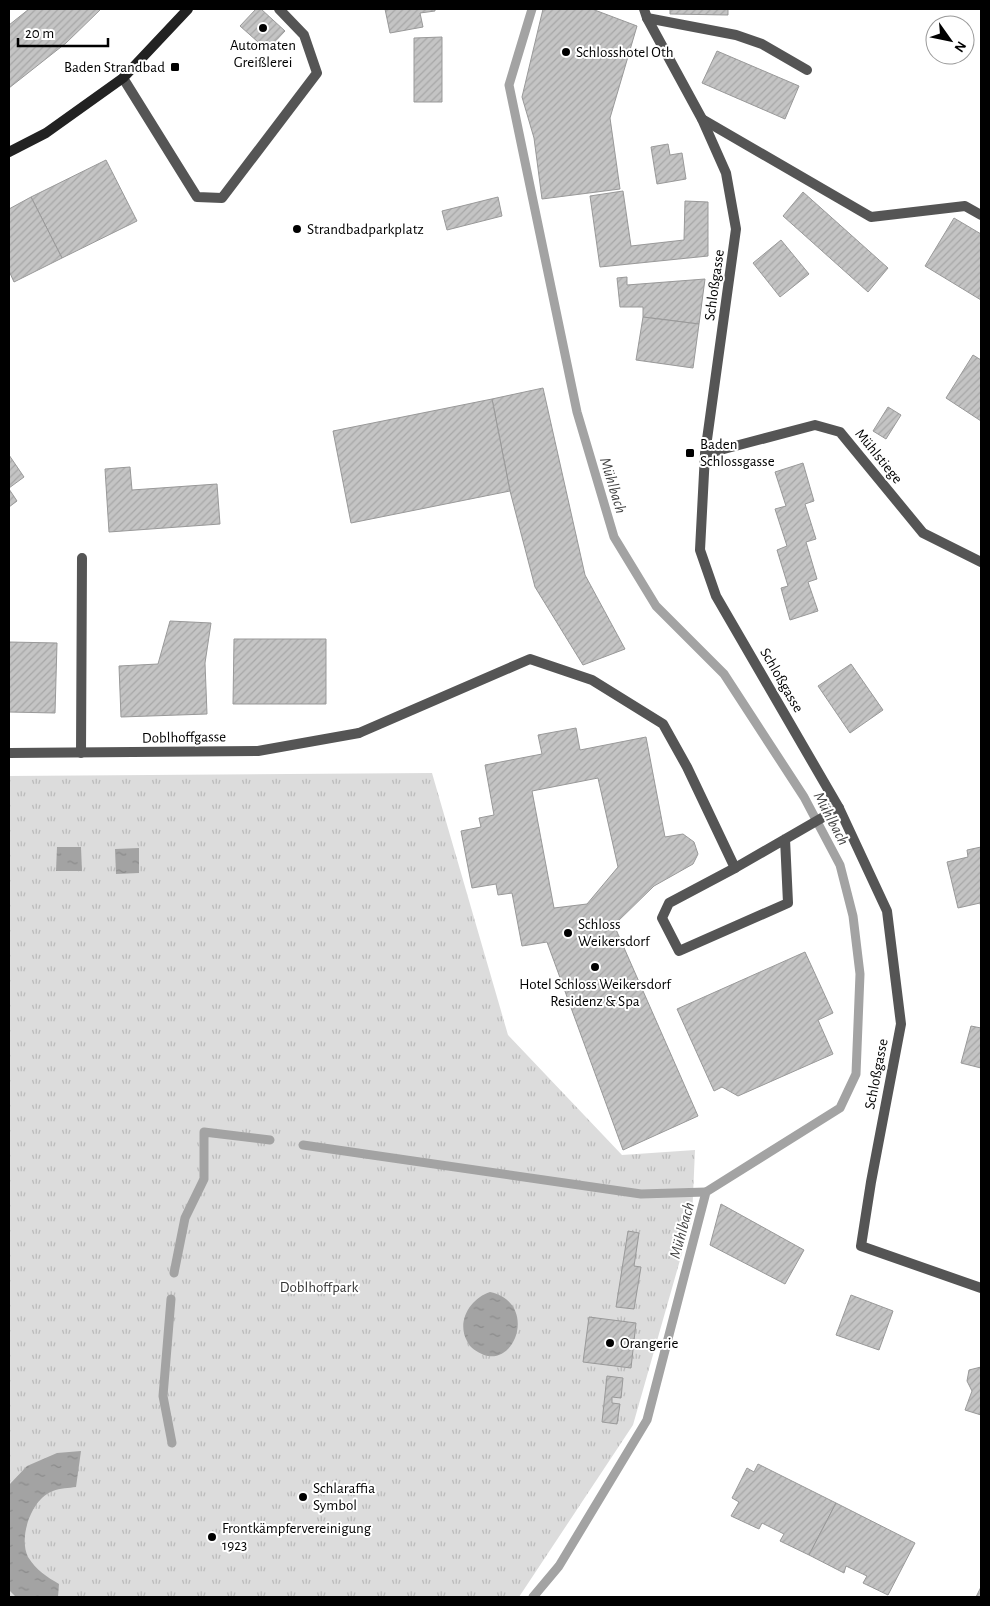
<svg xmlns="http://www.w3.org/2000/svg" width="990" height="1606" font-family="'Alegreya Sans',sans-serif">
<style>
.grass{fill:url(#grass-tufts)}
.water{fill:url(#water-ripples)}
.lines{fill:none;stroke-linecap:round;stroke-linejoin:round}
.stream{stroke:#a3a3a3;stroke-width:9}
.building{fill:url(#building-hatch);stroke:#999;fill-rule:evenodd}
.lane{stroke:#555;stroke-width:10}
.street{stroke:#555;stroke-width:10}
.secondary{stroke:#222;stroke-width:10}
.poi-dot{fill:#000;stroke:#fff;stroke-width:2}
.labels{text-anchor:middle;stroke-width:4;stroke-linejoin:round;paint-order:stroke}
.poi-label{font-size:15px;fill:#000;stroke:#fff;text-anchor:start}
.street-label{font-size:15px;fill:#000;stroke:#fff}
.park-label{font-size:15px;fill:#333;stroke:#fff}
.water-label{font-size:16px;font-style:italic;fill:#444;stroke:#fff}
</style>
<defs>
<pattern id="grass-tufts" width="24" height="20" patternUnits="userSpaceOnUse" patternTransform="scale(1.25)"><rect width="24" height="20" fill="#dcdcdc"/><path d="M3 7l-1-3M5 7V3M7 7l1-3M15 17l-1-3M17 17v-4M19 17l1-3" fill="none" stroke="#bbb"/></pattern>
<pattern id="water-ripples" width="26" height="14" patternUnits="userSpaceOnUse" patternTransform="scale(1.25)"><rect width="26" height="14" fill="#a3a3a3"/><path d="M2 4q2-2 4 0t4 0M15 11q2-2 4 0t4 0" fill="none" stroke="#8b8b8b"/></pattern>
<pattern id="building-hatch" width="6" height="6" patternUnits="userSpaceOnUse" patternTransform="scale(1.25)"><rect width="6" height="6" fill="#c4c4c4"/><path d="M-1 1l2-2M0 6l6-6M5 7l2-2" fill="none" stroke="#a7a7a7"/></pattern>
</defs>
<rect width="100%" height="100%" fill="#fff"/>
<polygon class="grass" points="432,773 508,1035 622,1155 695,1150 692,1218 633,1425 519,1597 9,1597 9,776"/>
<g class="water">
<polygon points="57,847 81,847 82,871 56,871"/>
<polygon points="139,848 139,873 116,874 115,849"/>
<path d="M490,1292C537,1302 517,1366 484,1355C477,1352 470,1348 467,1341C456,1321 471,1298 490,1292Z"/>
<path d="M81,1451L76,1487C69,1488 60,1488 53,1491C32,1498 18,1537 28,1557C36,1570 47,1577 59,1584L58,1597H16L9,1590V1485L27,1466L57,1453Z"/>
</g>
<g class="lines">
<g class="stream">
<polyline points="532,9 509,85 577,412 614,537 656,606 724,674 804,797 840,865 853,916 860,974 856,1074 840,1108 706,1192 647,1420 559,1566 533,1597"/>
<polyline points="303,1145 641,1194 706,1192"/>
<polyline points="174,1273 185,1218 204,1179 204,1132 270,1140"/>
<polyline points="171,1299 163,1396 172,1443"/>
</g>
</g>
<g class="building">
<polygon points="29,9 101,9 66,43 9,88 9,25"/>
<polygon points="256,9 261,9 285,31 267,50 240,26"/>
<polygon points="385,9 435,9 435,11 420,13 423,27 390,33"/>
<polygon points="543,9 592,9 637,26 610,118 620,189 542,199 534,138 522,97"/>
<polygon points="670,9 728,9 728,15 670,14"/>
<polygon points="442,37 442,102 414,102 414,38"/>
<polygon points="717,51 799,86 785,119 702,83"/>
<polygon points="668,144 670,155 682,153 686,179 657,184 651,147"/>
<polygon points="106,160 137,221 62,258 31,197"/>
<polygon points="623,191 631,246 684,240 685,201 708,202 708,256 600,267 590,196"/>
<polygon points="803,192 888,268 868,292 783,216"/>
<polygon points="31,197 62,258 14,282 9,271 9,209"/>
<polygon points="498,197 502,216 447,230 442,211"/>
<polygon points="954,218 981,234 981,300 925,266"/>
<polygon points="781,240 809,274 780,297 753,263"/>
<polygon points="627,277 627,285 705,279 699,324 643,317 643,307 620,307 617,278"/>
<polygon points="643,317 699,324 693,368 636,360"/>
<polygon points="973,355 981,360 981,421 946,398"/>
<polygon points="543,388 585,575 625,649 583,665 535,587 510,491 492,399"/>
<polygon points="492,399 510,491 351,523 333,431"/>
<polygon points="888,407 901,415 886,439 873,431"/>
<polygon points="9,455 24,477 9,488"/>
<polygon points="803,463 814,501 805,504 816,539 806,542 817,579 808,582 818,611 790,620 781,588 788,586 777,550 787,546 775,509 786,506 775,472"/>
<polygon points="130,467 132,490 217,484 220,524 109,532 105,469"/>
<polygon points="9,489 17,501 9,507"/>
<polygon points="170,621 211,623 205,663 207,714 121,717 119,666 158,664"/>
<polygon points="234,639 326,639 326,704 233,704"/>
<polygon points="9,642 57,643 55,713 9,712"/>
<polygon points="851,664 883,710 850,733 818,686"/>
<path d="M576,728L580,750L646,737L665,837L683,834L694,842L698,854L693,864L654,886L614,925L698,1116L623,1150L547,942L522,946L512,893L498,895L496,884L472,888L461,831L481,827L479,818L494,815L485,765L542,754L538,735ZM598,778L618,867L587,904L554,908L532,791Z"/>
<polygon points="981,847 981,908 980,903 958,908 947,862 968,857 967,850"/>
<polygon points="805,952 833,1013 818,1020 833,1054 738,1096 722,1087 714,1091 677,1009"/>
<polygon points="971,1026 981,1028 981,1068 961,1063"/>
<polygon points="721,1204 804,1250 785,1284 710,1245"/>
<polygon points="628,1231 639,1233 634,1266 641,1267 634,1309 616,1307"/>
<polygon points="851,1295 893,1311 879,1350 836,1335"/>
<polygon points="589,1317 636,1323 631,1368 583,1362"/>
<polygon points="981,1367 981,1415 965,1410 972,1391 967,1381 969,1370"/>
<polygon points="607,1376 623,1378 621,1398 612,1397 612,1403 620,1404 617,1424 602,1422"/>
<polygon points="758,1464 836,1503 809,1555 780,1541 784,1534 762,1523 759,1529 731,1516 739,1502 732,1498 747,1468 754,1472"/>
<polygon points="836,1503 915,1543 888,1595 863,1583 867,1576 846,1566 844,1573 809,1555"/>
<polygon points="981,1587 981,1597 976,1597"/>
</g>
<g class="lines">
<g class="lane">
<polyline points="647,18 736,35 762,44 807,70"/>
<polyline points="123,78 197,197 222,198 317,73 304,35 279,9"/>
<polyline points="702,119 871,217 965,206 981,215"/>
<polyline points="359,733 530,659 592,680 663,724 687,767 735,868"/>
<polyline points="81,753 82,558"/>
<polyline points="785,839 788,903 679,951 662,918 669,903 735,868 839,808"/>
</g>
<g class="street">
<polyline points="644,9 647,18 702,119 726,173 736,229 705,454 700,550 716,596 839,808 887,911 901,1024 871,1182 861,1246 981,1288"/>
<polyline points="705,454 815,425 840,432 923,533 981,562"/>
<polyline points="9,753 258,751 359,733"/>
</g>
<polyline class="secondary" points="9,152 46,133 123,78 188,9"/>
</g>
<g class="poi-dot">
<circle cx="263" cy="28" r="5"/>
<circle cx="566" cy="52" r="5"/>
<rect x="170" y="62" width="10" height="10" rx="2.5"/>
<circle cx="297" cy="229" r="5"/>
<rect x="685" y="448" width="10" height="10" rx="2.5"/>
<circle cx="568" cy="933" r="5"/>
<circle cx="595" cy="967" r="5"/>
<circle cx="610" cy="1343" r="5"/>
<circle cx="303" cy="1497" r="5"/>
<circle cx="212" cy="1537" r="5"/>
</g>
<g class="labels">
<g class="poi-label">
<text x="263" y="50" text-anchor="middle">Automaten<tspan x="263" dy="17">Greißlerei</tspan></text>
<text x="576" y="57">Schlosshotel Oth</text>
<text x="165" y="72" text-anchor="end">Baden Strandbad</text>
<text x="307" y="234">Strandbadparkplatz</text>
<text x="700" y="449">Baden<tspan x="700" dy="17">Schlossgasse</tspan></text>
<text x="578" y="929">Schloss<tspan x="578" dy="17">Weikersdorf</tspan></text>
<text x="595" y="989" text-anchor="middle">Hotel Schloss Weikersdorf<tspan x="595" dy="17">Residenz &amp; Spa</tspan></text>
<text x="620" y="1348">Orangerie</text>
<text x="313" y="1493">Schlaraffia<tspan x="313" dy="17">Symbol</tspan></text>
<text x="222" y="1533">Frontkämpfervereinigung<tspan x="222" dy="17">1923</tspan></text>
</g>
<g class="street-label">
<text transform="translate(714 285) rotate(-82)" y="5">Schloßgasse</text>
<text transform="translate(879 456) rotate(51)" y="5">Mühlstiege</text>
<text transform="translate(782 680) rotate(60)" y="5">Schloßgasse</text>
<text transform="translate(184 737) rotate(-1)" y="5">Doblhoffgasse</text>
<text transform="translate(876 1074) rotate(-79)" y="5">Schloßgasse</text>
</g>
<g class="park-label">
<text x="319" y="1292">Doblhoffpark</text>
</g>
<g class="water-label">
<text transform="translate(614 485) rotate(73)" y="6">Mühlbach</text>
<text transform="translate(832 818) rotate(62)" y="6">Mühlbach</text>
<text transform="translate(681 1230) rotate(-75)" y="6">Mühlbach</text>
</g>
</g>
<rect width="990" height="1606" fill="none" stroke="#000000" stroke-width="20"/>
<g transform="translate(950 40) rotate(123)"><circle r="24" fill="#ffffff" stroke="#999999"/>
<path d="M0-4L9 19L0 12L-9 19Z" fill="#000000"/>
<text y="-8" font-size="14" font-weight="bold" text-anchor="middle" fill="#000000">N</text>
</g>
<path d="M18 38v8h90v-8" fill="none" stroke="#000000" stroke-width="2.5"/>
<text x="25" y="38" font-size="15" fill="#000000" stroke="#ffffff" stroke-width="4" paint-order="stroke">20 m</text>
</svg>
